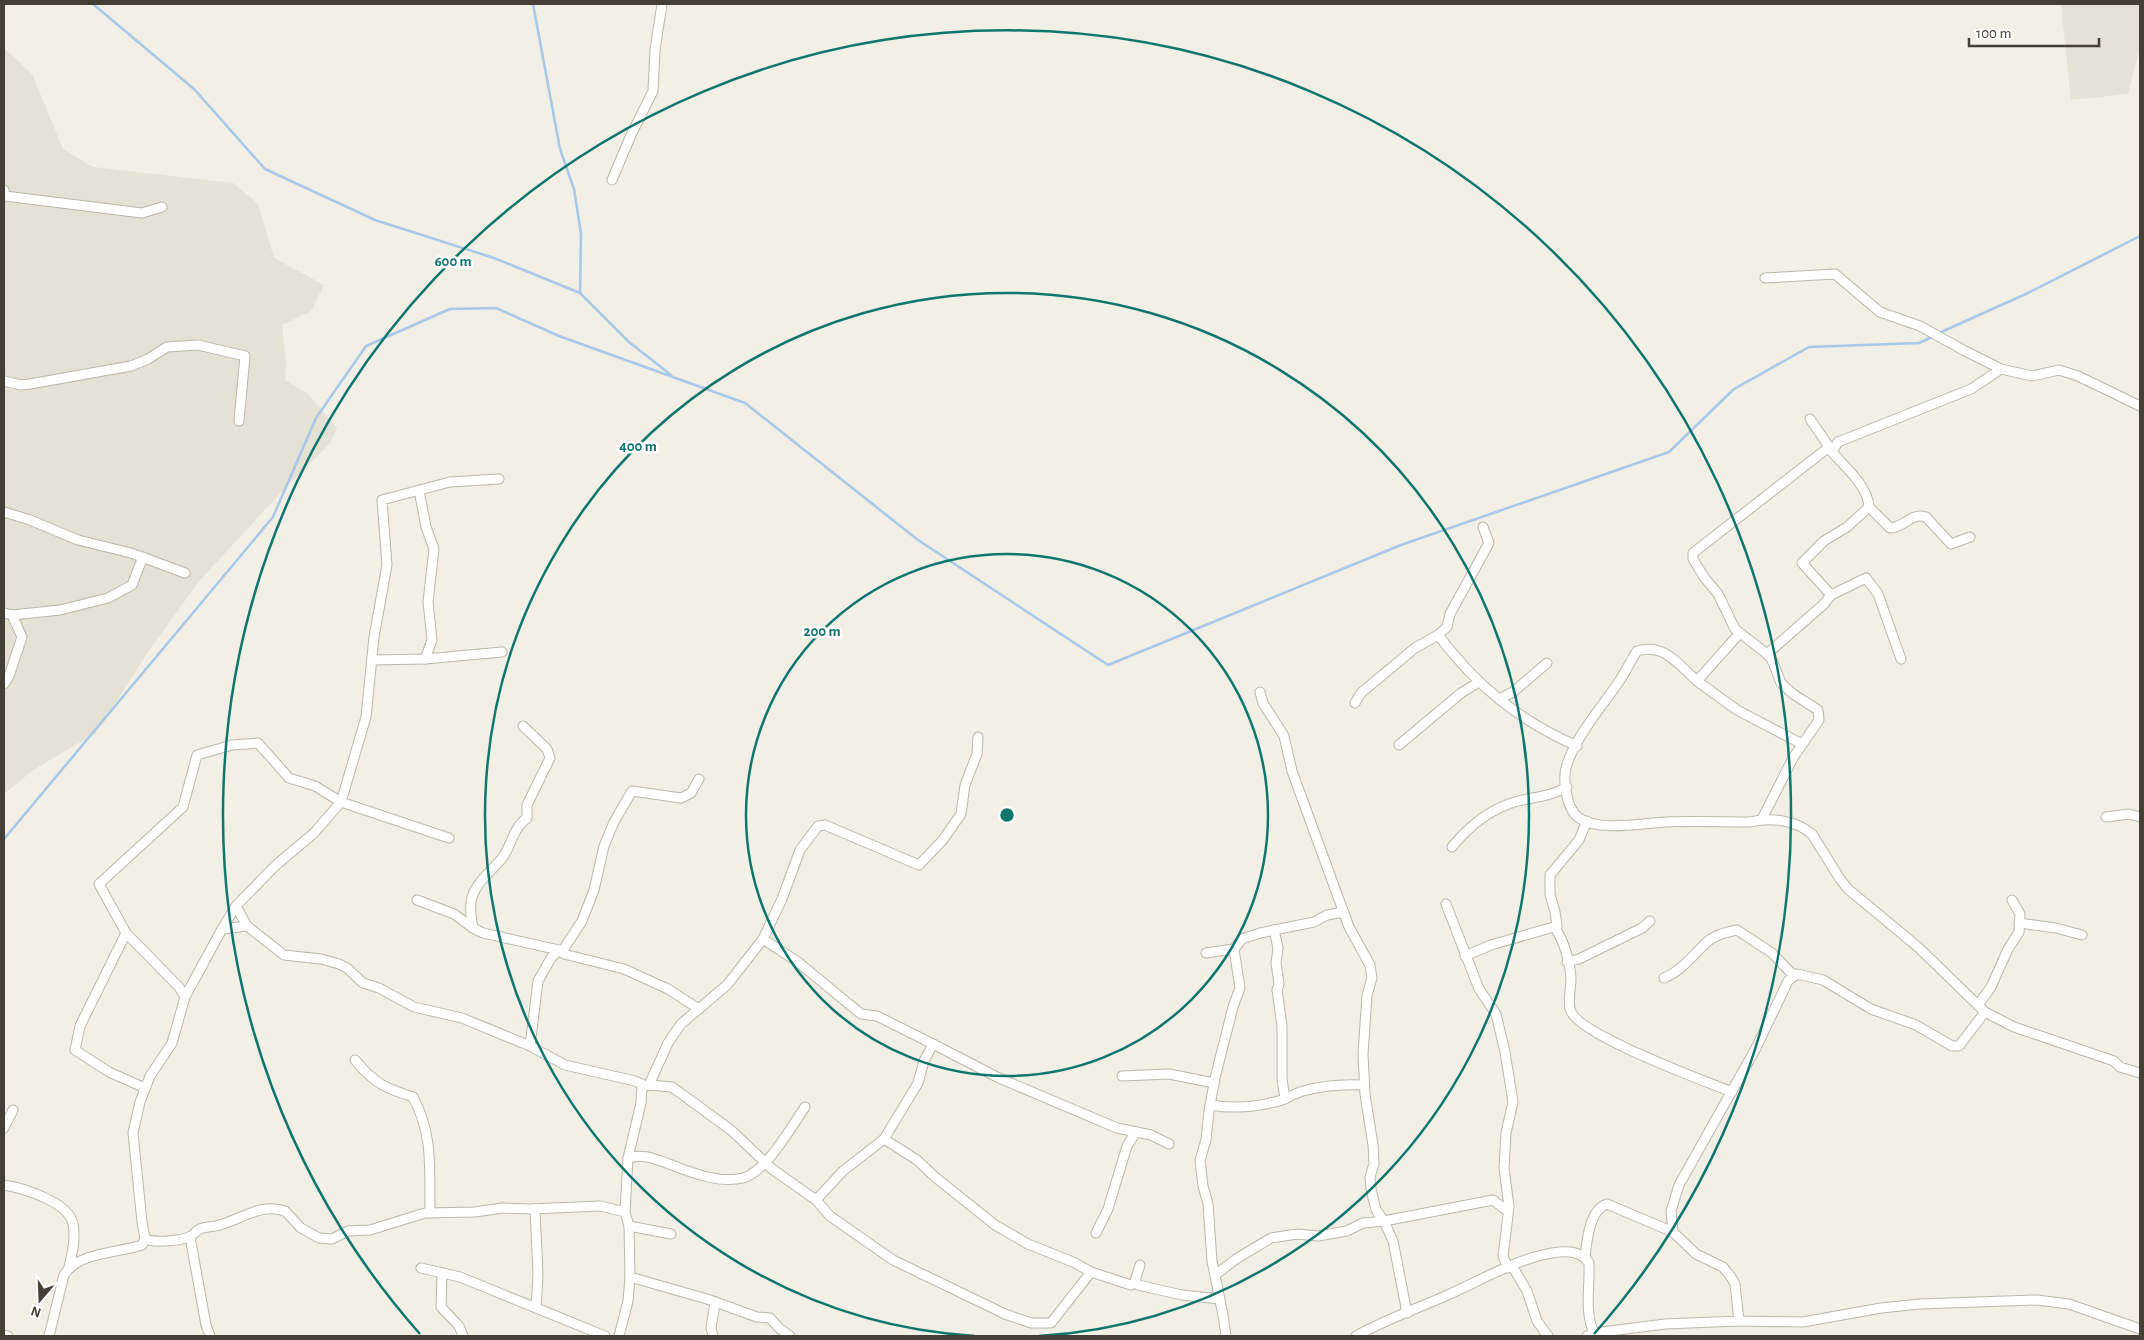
<svg xmlns="http://www.w3.org/2000/svg" width="2144" height="1340" font-family="'Alegreya Sans',sans-serif">
<style>
.residential{fill:#e4e1d5}
.lines{fill:none;stroke-linecap:round;stroke-linejoin:round}
.stream{stroke:#a9c7e7;stroke-width:2.5}
.minor-casing{stroke:#bbb7aa;stroke-width:11}
.minor{stroke:#fff;stroke-width:9}
.ring{fill:none;stroke:#0f766e;stroke-width:2.5}
.centre{fill:#0f766e;stroke:#fff;stroke-width:2.5}
.ring-label{font-size:15px;text-anchor:middle;font-weight:bold;fill:#0f766e;stroke:#fff;stroke-width:5;stroke-linejoin:round;paint-order:stroke}
</style>
<rect width="100%" height="100%" fill="#f1efe6"/>
<g class="residential">
<polygon points="2061,4 2140,4 2140,47 2128,94 2071,100"/>
<polygon points="4,48 32,74 63,149 93,167 233,183 258,204 274,258 324,285 311,311 282,325 286,362 285,380 307,393 337,428 330,443 288,485 200,580 150,649 96,733 33,770 4,794"/>
</g>
<g class="lines">
<g class="stream">
<polyline points="93,4 194,89 265,169 375,220 494,258 580,293 629,342 671,375"/>
<polyline points="533,4 560,149 574,189 581,234 580,293"/>
<polyline points="1939,333 2028,293 2140,236"/>
<polyline points="4,839 273,517 316,418 366,346 450,309 496,308 559,336 745,403 918,540 1108,665 1401,545 1669,452 1734,389 1809,347 1919,343 1934,336"/>
</g>
<g class="minor-casing">
<g id="minor">
<polyline points="612,180 631,135 653,91 655,50 662,4"/>
<polyline points="4,190 5,196 142,213 162,207"/>
<polyline points="1765,278 1835,274 1880,312 1920,326 1965,351 2001,369"/>
<polyline points="4,381 21,385 30,384 131,366 148,359 167,347 198,345 245,356 239,421"/>
<polyline points="1810,419 1832,451"/>
<polyline points="499,479 450,482 382,500 387,565 374,637 366,717 341,802 314,833 275,866 236,906 247,926 284,955 321,959 339,964 347,968 363,983 379,988 414,1007 462,1018 530,1046 565,1065 635,1081 642,1084 641,1103 628,1158 625,1212 629,1226 630,1277 628,1301 619,1336"/>
<polyline points="419,490 426,527 434,549 428,602 432,640 425,659"/>
<path d="M1869,507L1890,528C1904,528 1911,512 1926,517L1951,544L1970,537"/>
<polyline points="4,512 30,520 78,540 131,553 185,573"/>
<polyline points="1831,595 1866,578 1878,594 1901,659"/>
<polyline points="4,613 12,615 22,637 9,676 4,684"/>
<polyline points="12,615 60,610 108,598 132,585 143,557"/>
<path d="M1739,634L1697,681C1678,664 1664,643 1637,651C1631,660 1626,671 1620,680C1602,707 1578,733 1567,764C1562,778 1566,809 1579,818C1599,832 1643,823 1666,822C1694,821 1722,822 1750,822C1771,817 1795,820 1812,834L1840,879L1848,889L1918,947L1985,1012L2014,1027L2114,1061L2120,1067L2140,1073"/>
<polyline points="1438,635 1447,627 1450,614 1489,543 1483,527"/>
<path d="M1767,654L1824,604L1831,595L1802,563L1824,541L1847,527L1869,507C1868,486 1845,467 1832,452L1838,442L1971,389L2001,369L2032,376L2059,370L2078,376L2140,406"/>
<polyline points="372,660 425,659 502,652"/>
<polyline points="1697,681 1737,710 1802,744"/>
<polyline points="1260,692 1263,703 1284,736 1292,771 1349,927 1370,965 1372,978 1367,995 1363,1054 1365,1094 1373,1145 1374,1164 1370,1177 1371,1189 1376,1210 1384,1221 1493,1200 1506,1210 1509,1207"/>
<polyline points="1499,699 1513,692 1547,663"/>
<path d="M1355,703L1361,693L1415,648L1438,635C1476,685 1519,721 1577,746"/>
<polyline points="1399,745 1461,693 1479,682"/>
<polyline points="2106,817 2129,814 2140,817"/>
<polyline points="1762,819 1793,758 1819,720 1818,710 1793,694 1781,683 1772,660 1767,654 1735,629 1718,594 1704,577 1693,559 1693,553 1829,447"/>
<path d="M1452,847C1469,826 1492,808 1518,801C1535,797 1552,796 1567,787"/>
<polyline points="417,900 454,914 473,928 483,933 559,950 564,954 624,969 668,989 699,1009"/>
<polyline points="1446,904 1479,989 1496,1014 1505,1052 1513,1102 1506,1133 1504,1168 1509,1207 1503,1256 1508,1268"/>
<polyline points="2019,923 2056,928 2082,935"/>
<path d="M473,928C471,918 469,907 472,897C477,881 493,870 503,857C512,844 513,828 527,818V805L550,758L547,749L523,726"/>
<path d="M1555,928C1564,941 1570,962 1571,978C1571,988 1568,999 1570,1009C1575,1034 1705,1081 1732,1092"/>
<polyline points="222,929 247,926"/>
<polyline points="1274,930 1278,948 1276,963 1279,984 1277,990 1282,1026 1282,1079 1285,1099"/>
<polyline points="126,933 80,1026 75,1050 109,1072 145,1088"/>
<polyline points="763,939 798,962 861,1014 877,1016 933,1044"/>
<polyline points="1234,949 1242,939 1260,933 1314,922 1327,915 1344,912"/>
<polyline points="1206,953 1234,949 1240,988 1233,1007 1215,1078 1209,1111 1206,1140 1200,1160 1203,1186 1208,1204 1212,1261 1223,1315 1226,1336"/>
<polyline points="1465,956 1491,945 1557,926 1555,912 1550,894 1550,875 1579,840 1587,821"/>
<polyline points="1567,962 1579,959 1642,928 1650,921"/>
<path d="M1664,978C1683,970 1692,956 1707,942C1714,935 1727,932 1737,930L1772,953L1794,976"/>
<polyline points="185,997 222,929 236,906"/>
<polyline points="1978,1005 1991,987 2008,949 2019,932 2020,914 2012,900"/>
<polyline points="530,1046 538,981 551,958 559,950 563,950 582,921 594,890 604,846 614,822 632,791 681,798 691,793 699,779"/>
<path d="M355,1060C375,1084 385,1088 413,1097C434,1136 429,1171 430,1213"/>
<polyline points="1122,1076 1169,1074 1214,1083"/>
<polyline points="649,1085 672,1087 731,1130 772,1169 816,1200 830,1216 893,1260 1005,1314 1031,1323 1051,1323 1091,1272"/>
<polyline points="642,1087 649,1085 668,1043 681,1024 727,985 763,939 782,899 800,850 818,826 825,825 919,865 942,841 961,814 965,785 977,754 978,737"/>
<path d="M1210,1105C1234,1109 1259,1107 1282,1100C1289,1097 1296,1093 1303,1091C1324,1085 1344,1084 1364,1085"/>
<polyline points="4,1128 13,1110"/>
<path d="M628,1158C643,1153 655,1159 669,1164C690,1172 719,1184 743,1178C767,1171 791,1127 805,1107"/>
<path d="M4,1185C23,1188 69,1202 73,1224C76,1238 72,1254 69,1267"/>
<polyline points="816,1200 843,1171 884,1139"/>
<polyline points="535,1209 538,1274 536,1308"/>
<polyline points="629,1226 671,1234"/>
<polyline points="1096,1233 1108,1209 1127,1146 1136,1132"/>
<polyline points="190,1237 206,1325 210,1336"/>
<path d="M145,1239C154,1243 182,1241 191,1236C194,1234 197,1230 200,1229C207,1226 216,1227 223,1224C244,1217 263,1203 285,1211L301,1228L319,1238L332,1239L348,1231L370,1230L425,1213L475,1212L502,1208L530,1209L600,1206L625,1212"/>
<path d="M1585,1257C1587,1241 1589,1210 1607,1204L1673,1232"/>
<polyline points="1140,1265 1135,1281 1138,1285 1182,1295 1220,1299"/>
<polyline points="1512,1266 1527,1291 1537,1321 1548,1336"/>
<polyline points="421,1268 460,1277 605,1336"/>
<polyline points="442,1273 441,1307 459,1326 463,1336"/>
<polyline points="1215,1275 1236,1259 1271,1238 1297,1234 1318,1236 1347,1231 1363,1223 1384,1221 1393,1241 1407,1313"/>
<polyline points="630,1277 707,1299 757,1317 770,1318 780,1329 790,1336"/>
<polyline points="1131,1285 1091,1272 1073,1262 1028,1244 995,1225 935,1177 917,1160 884,1139 918,1083 924,1061 933,1044 999,1078 1117,1128 1151,1135 1169,1144"/>
<polyline points="1739,1321 1735,1284 1731,1277 1723,1267 1696,1254 1673,1232 1671,1211 1679,1185 1756,1048 1788,981 1797,974 1823,980 1871,1009 1916,1025 1952,1046 1959,1046 1985,1012"/>
<polyline points="4,1335 8,1336"/>
<path d="M49,1336L64,1275C78,1252 118,1253 142,1245L145,1239L142,1222L133,1133L140,1102L150,1076L172,1043L185,997L179,987L126,933L99,884L183,807L197,755L232,745L258,743L289,778L315,786L341,802L449,838"/>
<polyline points="713,1336 711,1328 715,1303"/>
<path d="M1356,1336C1386,1319 1419,1308 1450,1294C1483,1279 1524,1255 1560,1252C1572,1251 1583,1253 1589,1263C1590,1287 1584,1311 1594,1333"/>
<polyline points="1587,1336 1594,1333 1665,1324 1739,1321 1803,1322 1881,1308 1920,1304 2037,1300 2069,1304 2140,1329"/>
</g>
</g>
<use href="#minor" class="minor"/>
</g>
<g class="ring">
<circle cx="1007" cy="815" r="261"/>
<path d="M975 1336A522 522 0 1 1 1039 1336"/>
<path d="M420 1334A784 784 0 1 1 1594 1334"/>
</g>
<circle cx="1007" cy="815" r="8" class="centre"/>
<g class="ring-label">
<text x="453" y="266">600 m</text>
<text x="638" y="451">400 m</text>
<text x="822" y="636">200 m</text>
</g>
<rect width="2144" height="1340" fill="none" stroke="#433f36" stroke-width="10"/>
<g transform="translate(40 1300) rotate(199)" stroke="#ffffff" stroke-width="4" paint-order="stroke">
<path d="M0-4L9 19L0 12L-9 19Z" fill="#433f36"/>
<text y="-8" font-size="14" font-weight="bold" text-anchor="middle" fill="#433f36">N</text>
</g>
<path d="M1969 38v8h130v-8" fill="none" stroke="#433f36" stroke-width="2.5"/>
<text x="1976" y="38" font-size="15" fill="#433f36" stroke="#ffffff" stroke-width="4" paint-order="stroke">100 m</text>
</svg>
